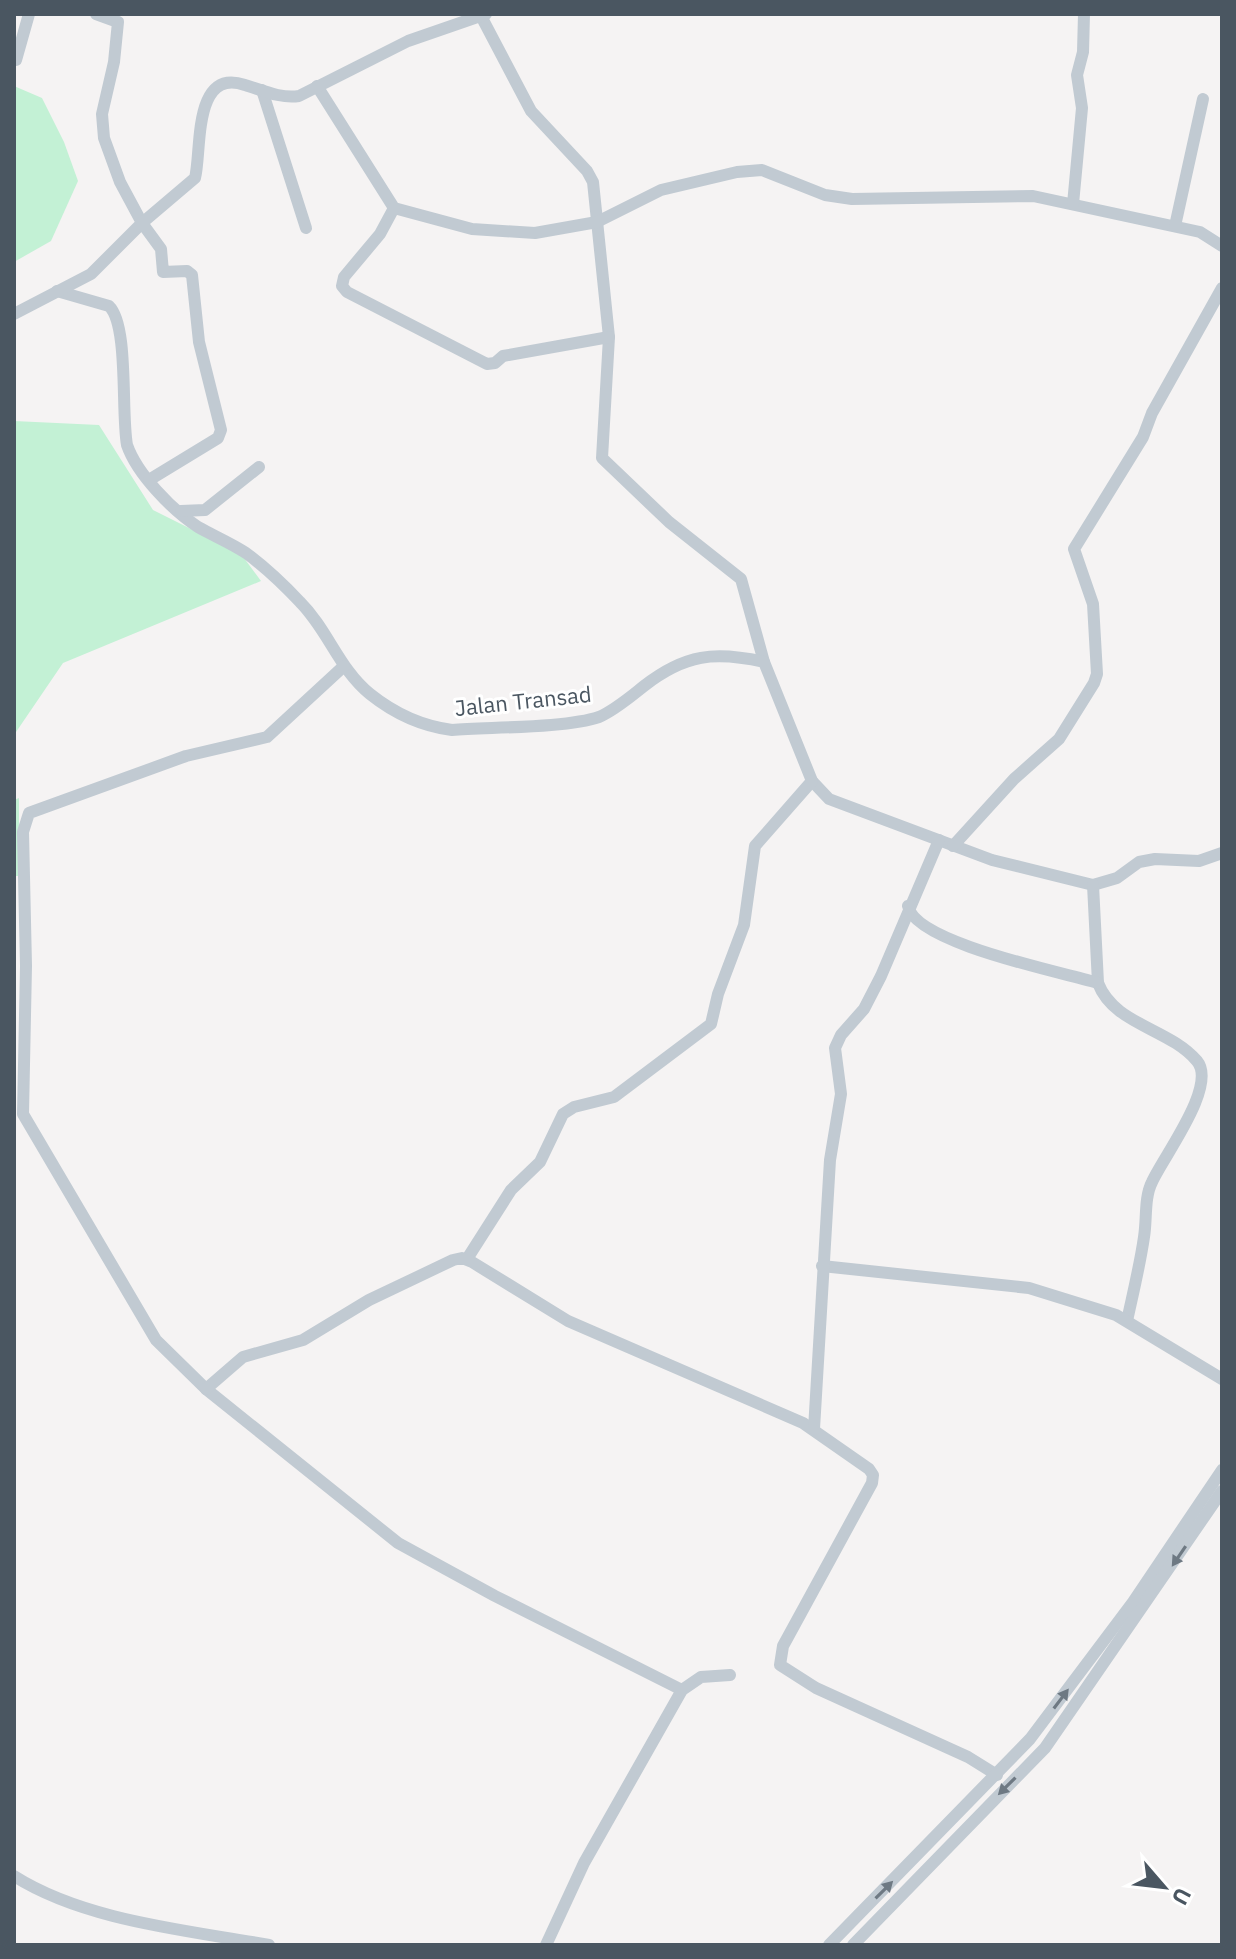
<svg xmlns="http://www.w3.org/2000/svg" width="1236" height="1959" font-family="'IBM Plex Sans',sans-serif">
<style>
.green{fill:#c3f1d5}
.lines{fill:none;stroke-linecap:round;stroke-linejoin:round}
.minor{stroke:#c1cad2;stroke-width:12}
.oneway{fill:#6e7983}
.labels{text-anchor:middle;stroke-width:6;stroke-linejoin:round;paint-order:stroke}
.street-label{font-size:22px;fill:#4a5661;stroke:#fff}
</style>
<rect width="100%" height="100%" fill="#f5f3f3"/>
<g class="green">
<polygon points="14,86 42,98 64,142 78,181 51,241 14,262"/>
<polygon points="14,421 99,425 153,510 241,554 261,581 63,663 14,735"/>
<polygon points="19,798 19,876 14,876 14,800"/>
</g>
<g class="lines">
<g class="minor">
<polyline points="481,16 531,111 587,171 593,182 609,337 602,458 669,522 741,579 764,662"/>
<polyline points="16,60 29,14"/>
<polyline points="317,86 394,208 472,229 535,233 597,222 661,190 737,172 762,170 825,195 852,199 1033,196 1200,232 1222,246"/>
<polyline points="262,90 306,228"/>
<polyline points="1073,204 1082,108 1077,75 1083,52 1084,14"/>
<polyline points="394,208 380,234 344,277 342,286 347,292 487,364 495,363 503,356 609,337"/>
<polyline points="1175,226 1203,99"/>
<path d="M57,291L109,306C129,325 121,413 127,445C137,474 172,510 198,527C214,536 231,543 246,553C265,567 284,585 300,602C328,630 339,669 370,694C395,714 421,726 452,730C489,727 567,728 599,717C615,710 630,697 644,686C685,654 715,651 764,662L812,781L829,799L992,860L1093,885L1117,878L1139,862L1155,859L1199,861L1222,853"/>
<polyline points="14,314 91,274 142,223 120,182 104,138 102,114 114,62 118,22 96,14"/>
<path d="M149,480L218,438L221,430L199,342L192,275L187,271L163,272L161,249L142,223L195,178C202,152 192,67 245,85C262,90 281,99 299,96L408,41L486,14"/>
<polyline points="181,511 205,510 259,467"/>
<polyline points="344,666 267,737 186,756 29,813 23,832 26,966 23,1114 156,1340 206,1389 398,1543 495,1596 682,1690"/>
<polyline points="953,846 1014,779 1059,739 1094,683 1097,674 1093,604 1074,549 1143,437 1152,413 1222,288"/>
<path d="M1093,885L1098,983C1114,1025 1169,1028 1197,1061C1218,1086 1163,1157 1152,1182C1144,1198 1147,1219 1144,1237C1140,1265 1133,1293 1127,1321"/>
<path d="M908,906C915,943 1061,972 1098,983"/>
<polyline points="467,1259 511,1190 540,1162 563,1114 574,1107 614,1097 711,1024 718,994 744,925 755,846 812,781"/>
<polyline points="822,1266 1029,1288 1116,1315 1222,1379"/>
<polyline points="206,1389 243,1357 303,1340 369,1300 453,1260 462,1258 472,1262 568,1321 803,1423 869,1469 873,1475 872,1483 783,1646 780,1665 816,1688 968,1757 997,1775"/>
<polyline points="814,1429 830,1160 841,1094 835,1048 841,1035 864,1009 881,976 939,840"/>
<path d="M14,1876C85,1921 187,1930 269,1945"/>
<polyline points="546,1945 584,1863 682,1690 701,1677 730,1675"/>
<polyline points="829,1945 1030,1739 1133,1602 1222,1470"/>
<polyline points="853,1945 1045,1748 1222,1491"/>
</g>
</g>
<defs><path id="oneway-solid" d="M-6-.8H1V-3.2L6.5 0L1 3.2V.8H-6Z" transform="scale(2)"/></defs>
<g class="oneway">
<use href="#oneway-solid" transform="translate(1179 1556) rotate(124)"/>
<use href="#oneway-solid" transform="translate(1061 1699) rotate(-53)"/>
<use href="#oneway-solid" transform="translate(1007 1786) rotate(135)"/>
<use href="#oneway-solid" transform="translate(884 1890) rotate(-45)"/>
</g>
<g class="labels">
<g class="street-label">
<text transform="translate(523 701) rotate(-6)" y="8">Jalan Transad</text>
</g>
</g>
<rect width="1236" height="1959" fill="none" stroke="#4a5661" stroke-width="32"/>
<g transform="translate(1164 1887) rotate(118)" stroke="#ffffff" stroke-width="6" paint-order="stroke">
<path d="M0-6L14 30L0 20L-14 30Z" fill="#4a5661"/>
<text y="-12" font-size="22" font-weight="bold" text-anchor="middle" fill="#4a5661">U</text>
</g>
</svg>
